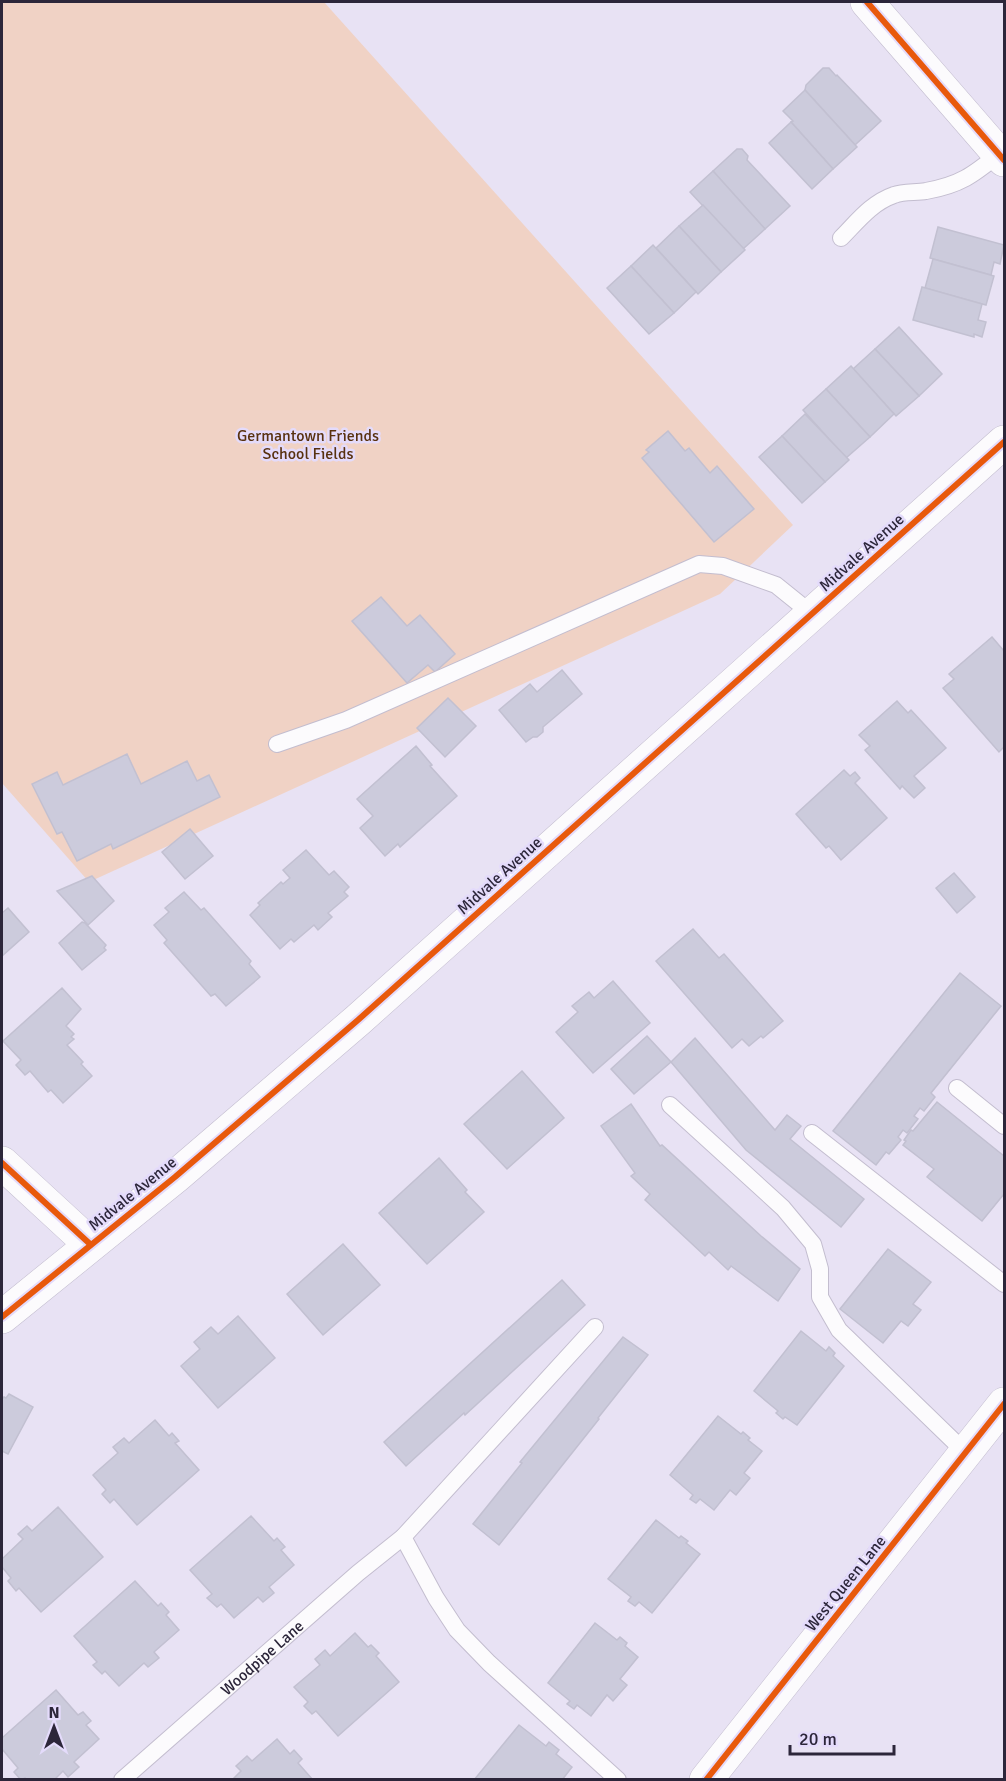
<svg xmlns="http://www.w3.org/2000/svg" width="1006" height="1781" font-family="Signika,sans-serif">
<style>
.green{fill:#f0d2c5}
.building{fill:#cccbdc;stroke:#c2c0d1;stroke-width:1.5}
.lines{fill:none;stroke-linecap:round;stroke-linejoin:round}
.service-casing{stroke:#c3bdcf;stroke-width:18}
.minor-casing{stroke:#c3bdcf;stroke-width:34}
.tertiary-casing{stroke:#c3bdcf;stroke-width:34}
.service{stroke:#fcfbfd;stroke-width:16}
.minor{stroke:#fcfbfd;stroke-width:33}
.tertiary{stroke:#fcfbfd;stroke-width:33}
.cycleway-casing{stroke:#e4dbfb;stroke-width:10}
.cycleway{stroke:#e8590c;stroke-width:6}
.labels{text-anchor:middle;stroke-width:5;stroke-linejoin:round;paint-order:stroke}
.park-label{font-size:16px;fill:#58310f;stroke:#e4dbfb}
.street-label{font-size:16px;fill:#2c263a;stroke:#e4dbfb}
</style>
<rect width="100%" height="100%" fill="#e8e2f4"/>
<polygon class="green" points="2,2 324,2 793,525 720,594 89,882 2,783"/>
<g class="building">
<polygon points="823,68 829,68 836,76 837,75 881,121 855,145 805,90 806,85"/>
<polygon points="805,90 857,147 833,169 791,122 793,121 783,111"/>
<polygon points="791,122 833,169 812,189 769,143"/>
<polygon points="737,149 742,149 748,156 747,160 790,206 765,229 713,171"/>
<polygon points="713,171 765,229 743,249 690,192"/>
<polygon points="703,205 745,250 721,272 679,226"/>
<polygon points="679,226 721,272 698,294 656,248"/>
<polygon points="938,227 1004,245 1000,264 994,262 991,275 930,258"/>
<polygon points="653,245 696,292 674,313 631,266"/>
<polygon points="933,259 994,276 986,305 925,288"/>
<polygon points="631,266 674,313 649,334 607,288"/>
<polygon points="922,287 982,304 978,320 986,322 982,337 974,334 974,337 913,320"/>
<polygon points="899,327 942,374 919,396 875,349"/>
<polygon points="875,349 919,396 896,416 853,369"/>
<polygon points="851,366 894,414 870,437 826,389"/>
<polygon points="826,389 870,437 846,458 803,410"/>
<polygon points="805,414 849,460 825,482 782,436"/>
<polygon points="668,431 685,451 689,448 710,473 717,466 754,509 714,542 642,458 649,452 646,450"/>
<polygon points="782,436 825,482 802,503 759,457"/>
<polygon points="381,597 407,626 420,615 455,654 435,672 428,665 407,683 352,621"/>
<polygon points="992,637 1004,651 1004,747 999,752 943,688 954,679 949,674"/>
<polygon points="562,670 582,694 543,727 543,732 537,737 533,737 526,742 499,710 530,684 537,692"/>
<polygon points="448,698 476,726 445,757 417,728"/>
<polygon points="897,701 908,713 911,710 946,748 914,776 925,788 914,798 902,786 900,789 865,750 870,746 859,735"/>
<polygon points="416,746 432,765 430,766 457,796 400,847 398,844 385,856 360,828 373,816 357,799"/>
<polygon points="127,754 141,784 187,761 197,781 209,775 220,797 113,849 111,844 77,861 62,832 57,834 32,784 57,772 63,785"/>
<polygon points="844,770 850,776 855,772 860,778 855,783 887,818 841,860 829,846 826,848 796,814"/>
<polygon points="190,829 213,856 185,879 162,852"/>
<polygon points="306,850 329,875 334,871 349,887 344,892 348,896 328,913 332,917 318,930 314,925 294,942 291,939 280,949 250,915 260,905 258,903 281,882 283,884 290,878 283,870"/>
<polygon points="954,873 975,897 957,913 936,888"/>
<polygon points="92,876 114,901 88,925 57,891"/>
<polygon points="184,892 201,910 204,908 251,961 249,964 260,977 226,1006 215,994 211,996 164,943 167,940 154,925 169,912 165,908"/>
<polygon points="8,908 29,932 2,956 2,913"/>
<polygon points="82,922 85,923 106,945 104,948 106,950 82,970 59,943"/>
<polygon points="693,929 719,958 724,954 783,1021 763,1038 761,1036 749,1046 742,1039 732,1048 656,961"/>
<polygon points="960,973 1001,1006 931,1093 935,1097 924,1111 920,1108 914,1116 918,1119 907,1133 903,1130 898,1137 901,1140 889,1154 886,1152 876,1165 833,1131"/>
<polygon points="613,981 650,1023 593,1073 556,1032 578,1012 572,1006 589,992 594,998"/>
<polygon points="62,988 81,1009 66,1026 74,1034 71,1037 74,1039 67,1045 83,1062 81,1064 92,1076 63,1103 51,1090 48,1092 30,1071 25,1075 16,1065 21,1060 3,1041"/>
<polygon points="647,1036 671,1062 634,1094 611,1069"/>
<polygon points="695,1038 775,1130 787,1115 801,1126 790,1139 864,1199 841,1227 746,1150 671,1062"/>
<polygon points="522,1071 564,1118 507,1169 464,1124"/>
<polygon points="937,1102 1004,1156 1004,1194 982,1221 927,1177 934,1169 903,1145 906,1141 904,1140 911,1130 913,1131"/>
<polygon points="631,1104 660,1146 662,1145 761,1236 800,1269 778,1301 731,1266 728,1270 709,1252 705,1256 645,1200 650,1194 631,1176 635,1173 601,1126"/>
<polygon points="439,1158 467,1190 465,1192 484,1212 427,1264 379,1213"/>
<polygon points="343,1244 380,1285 323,1335 287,1294"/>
<polygon points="888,1249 931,1282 913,1304 921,1310 908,1326 901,1321 883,1343 840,1309"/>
<polygon points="562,1280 585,1305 465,1415 464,1413 406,1466 384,1442"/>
<polygon points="238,1316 275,1358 218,1408 181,1366 200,1349 194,1342 211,1327 218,1334"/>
<polygon points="801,1331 826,1351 829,1347 835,1353 833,1356 844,1366 797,1425 785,1417 783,1419 776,1413 778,1411 754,1391"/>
<polygon points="623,1337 648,1355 598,1418 599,1419 499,1545 473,1524 522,1463 520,1462"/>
<polygon points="9,1394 33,1407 8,1454 2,1451 2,1399 4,1397 6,1398"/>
<polygon points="718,1416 741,1434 743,1432 750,1438 748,1440 762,1451 744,1473 750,1478 736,1495 730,1490 714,1510 700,1499 696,1503 690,1499 693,1495 670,1475"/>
<polygon points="155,1420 169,1436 172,1433 179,1441 175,1443 199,1470 137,1525 114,1499 110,1503 102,1494 106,1490 93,1475 118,1453 113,1447 124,1438 129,1443"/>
<polygon points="58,1507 103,1557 41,1612 19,1588 16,1591 8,1581 11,1578 2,1567 2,1559 23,1539 18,1534 27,1526 32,1531"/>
<polygon points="251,1516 274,1541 277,1538 285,1547 281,1550 294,1565 269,1587 274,1593 263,1602 258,1597 234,1618 221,1604 217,1607 207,1598 212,1594 190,1570"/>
<polygon points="656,1520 679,1538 681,1536 688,1541 686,1543 700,1554 652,1613 639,1602 635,1606 628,1601 631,1597 608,1579"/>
<polygon points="135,1581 158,1606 161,1603 169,1612 166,1615 179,1630 154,1652 159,1658 148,1667 144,1663 119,1686 105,1671 102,1674 93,1665 97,1662 74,1636"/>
<polygon points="595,1623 617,1640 620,1637 627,1643 625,1646 638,1657 620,1679 627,1685 613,1701 607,1695 591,1716 577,1705 574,1709 567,1704 570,1701 548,1683"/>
<polygon points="355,1633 368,1647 371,1645 379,1653 376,1656 399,1682 338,1736 316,1711 312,1714 304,1706 308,1702 294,1687 320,1665 315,1659 325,1650 330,1656"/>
<polygon points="56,1690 78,1715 83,1712 91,1721 86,1725 99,1739 74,1762 79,1767 68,1777 63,1771 54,1780 27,1780 25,1778 21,1780 14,1772 18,1768 2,1749 2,1738"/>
<polygon points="519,1725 546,1746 549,1742 559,1750 556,1754 572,1767 562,1780 474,1780"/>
<polygon points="277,1739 290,1754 294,1750 302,1759 298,1763 313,1780 232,1780 241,1771 236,1766 247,1756 252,1761"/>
</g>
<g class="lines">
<g class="service-casing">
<g id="service">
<path d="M841,238C857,222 871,203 894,195C904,191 916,193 926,191C960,185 973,175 999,154"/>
<polyline points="277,744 346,720 699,564 723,566 776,585 812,614"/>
<polyline points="957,1088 1004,1126"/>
<polyline points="670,1105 783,1208 813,1244 820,1269 820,1297 839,1330 966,1453"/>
<polyline points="812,1133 1004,1284"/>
<polyline points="403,1537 436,1598 457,1630 489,1663 618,1780"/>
<path id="s1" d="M122,1780L358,1573L403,1537L595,1327"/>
</g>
</g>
<g class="minor-casing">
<g id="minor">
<polyline points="2,1163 90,1244"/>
<polyline points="706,1780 1004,1404"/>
</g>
</g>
<g class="tertiary-casing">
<g id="tertiary">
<polyline points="867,2 1004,160"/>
<polyline points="2,1317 175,1177 358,1020 1004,442"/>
</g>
</g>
<use href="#service" class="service"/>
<use href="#minor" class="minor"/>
<use href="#tertiary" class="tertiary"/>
<g class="cycleway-casing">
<g id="cycleway">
<polyline points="867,2 1004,160"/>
<polyline points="2,1163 90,1244"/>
<polyline points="2,1317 175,1177 358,1020 1004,442"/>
<polyline points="706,1780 1004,1404"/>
</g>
</g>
<use href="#cycleway" class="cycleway"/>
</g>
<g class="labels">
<g class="park-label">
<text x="308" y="441">Germantown Friends<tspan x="308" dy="18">School Fields</tspan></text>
</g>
<g class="street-label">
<text transform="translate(861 552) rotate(-42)" y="6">Midvale Avenue</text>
<text transform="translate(499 875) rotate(-42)" y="6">Midvale Avenue</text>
<text transform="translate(132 1193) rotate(-39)" y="6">Midvale Avenue</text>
<text transform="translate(845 1583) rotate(-51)" y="6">West Queen Lane</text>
<text dy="6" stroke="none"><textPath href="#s1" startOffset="186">Woodpipe Lane</textPath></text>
</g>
</g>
<rect width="1006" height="1781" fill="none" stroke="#2c263a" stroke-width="6"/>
<g transform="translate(54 1727)" stroke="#e4dbfb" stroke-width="4.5" paint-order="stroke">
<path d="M0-4.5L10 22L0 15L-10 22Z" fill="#2c263a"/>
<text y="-9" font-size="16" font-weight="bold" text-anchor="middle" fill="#2c263a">N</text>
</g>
<path d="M790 1745v9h104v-9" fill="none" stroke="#2c263a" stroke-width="3"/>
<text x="799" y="1745" font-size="18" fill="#2c263a" stroke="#e4dbfb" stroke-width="4.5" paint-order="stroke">20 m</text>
</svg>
